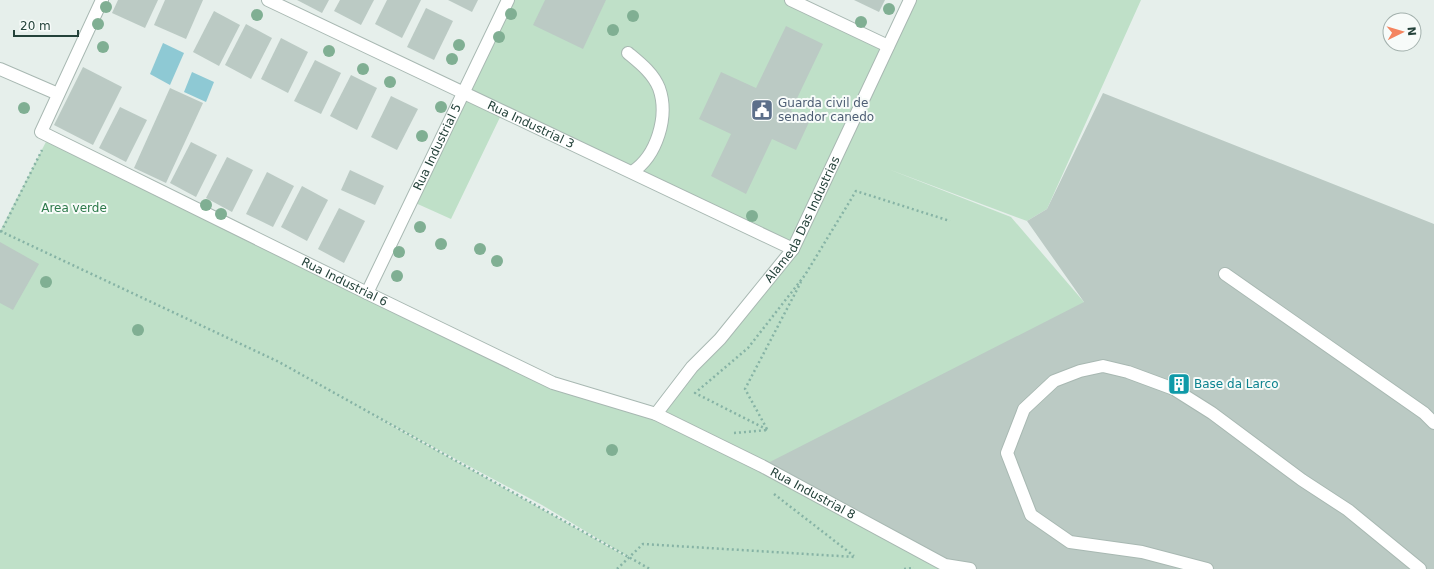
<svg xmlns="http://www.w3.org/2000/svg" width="1434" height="569" font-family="'DejaVu Sans',sans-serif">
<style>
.green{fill:#bfe0c8;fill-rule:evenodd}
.water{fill:#8ec9d4}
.building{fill:#bbcac4}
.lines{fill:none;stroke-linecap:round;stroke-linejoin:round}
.minor-casing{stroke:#a8b8b2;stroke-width:14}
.path{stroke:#86b3a5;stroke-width:2.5;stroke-dasharray:2 3;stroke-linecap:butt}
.minor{stroke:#fff;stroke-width:12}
.tree{fill:#80af93}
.labels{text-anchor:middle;stroke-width:4;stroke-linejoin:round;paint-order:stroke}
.service-label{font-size:12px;fill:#4e5e75;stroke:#f7fbf9;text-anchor:start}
.street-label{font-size:12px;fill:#24423a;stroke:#f7fbf9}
.park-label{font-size:12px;fill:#2d7a4b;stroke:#f7fbf9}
.culture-label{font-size:12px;fill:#0d838f;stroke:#f7fbf9;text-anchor:start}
</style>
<rect width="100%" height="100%" fill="#e6efeb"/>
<path class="green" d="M508,0H791L888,46L910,0H1141L1047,209L1027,221L888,169L1011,217L1084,302L970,569H0V231L49,136L553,383L656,414L793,249L503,111L451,219L411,201ZM364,410L542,505L635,561L629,558Z"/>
<g class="water">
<polygon points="163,43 184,53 170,85 150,74"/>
<polygon points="192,72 214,82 206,102 184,92"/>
</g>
<g class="building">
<polygon points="118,0 158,0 145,28 112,13"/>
<polygon points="165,0 203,0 186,39 154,25"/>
<polygon points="297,0 329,0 322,13"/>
<polygon points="340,0 374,0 361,25 334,11"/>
<polygon points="387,0 421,0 402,38 375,24"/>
<polygon points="448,0 478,0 472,12"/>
<polygon points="545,0 606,0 583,49 533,25"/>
<polygon points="854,0 885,0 879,12"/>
<polygon points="426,8 453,21 434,60 407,47"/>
<polygon points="214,11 240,25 219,66 193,52"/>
<polygon points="246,24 272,38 251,79 225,65"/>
<polygon points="786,26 823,44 791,111 810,120 796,150 772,139 746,194 711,176 731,134 699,119 721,72 756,88"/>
<polygon points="281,38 308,52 288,93 261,79"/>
<polygon points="315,60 341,73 321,114 294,101"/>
<polygon points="83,67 122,87 93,145 54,125"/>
<polygon points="351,75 377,88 357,130 330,116"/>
<polygon points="170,88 203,103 166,183 134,168"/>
<polygon points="1103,93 1434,224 1434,569 970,569 945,565 762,466 1084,302 1027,221 1047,209"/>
<polygon points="391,96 418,109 397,150 371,137"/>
<polygon points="120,107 147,120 126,162 99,148"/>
<polygon points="191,142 217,155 196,197 170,183"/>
<polygon points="227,157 253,170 232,212 206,198"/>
<polygon points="350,170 384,186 375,205 341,190"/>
<polygon points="267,172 294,186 273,227 246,214"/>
<polygon points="302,186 328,200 307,241 281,227"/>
<polygon points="339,208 365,221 344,263 318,249"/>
<polygon points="0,242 39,264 13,310 0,303"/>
</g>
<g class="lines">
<g class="minor-casing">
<g id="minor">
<path id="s1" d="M102,0L41,132L367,293L553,383L656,414L762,466L945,565L970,569"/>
<path id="s2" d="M268,0L793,249"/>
<polyline points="791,0 888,46"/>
<path d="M628,53C640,63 653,73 659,88C669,116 657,156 632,172"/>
<polyline points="0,69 58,94"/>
<polyline points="1225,274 1424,413 1434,423"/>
<path id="s3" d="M367,293L508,0"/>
<path id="s4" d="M656,414L692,367L720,339L793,249L910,0"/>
<polyline points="1207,569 1142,552 1070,542 1031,515 1007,453 1024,409 1054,381 1080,371 1103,366 1128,372 1174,389 1212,413 1302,480 1348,510 1420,569"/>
</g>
</g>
<g class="path">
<polyline points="0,231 279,362 650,569"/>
<polyline points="1,232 42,150"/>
<polyline points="767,429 745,389 801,282"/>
<polyline points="734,433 768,430 695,393 748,348 805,275 856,191 950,221"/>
<polyline points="774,494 854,556"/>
<polyline points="617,569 643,544 855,557"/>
<polyline points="904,569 914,568"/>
</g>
<use href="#minor" class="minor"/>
</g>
<g class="tree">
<circle cx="106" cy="7" r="6"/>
<circle cx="889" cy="9" r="6"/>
<circle cx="511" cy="14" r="6"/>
<circle cx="257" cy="15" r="6"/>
<circle cx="633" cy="16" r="6"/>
<circle cx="861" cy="22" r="6"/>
<circle cx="98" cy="24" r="6"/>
<circle cx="613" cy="30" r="6"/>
<circle cx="499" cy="37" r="6"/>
<circle cx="459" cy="45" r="6"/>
<circle cx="103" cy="47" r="6"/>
<circle cx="329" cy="51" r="6"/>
<circle cx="452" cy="59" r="6"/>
<circle cx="363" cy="69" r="6"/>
<circle cx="390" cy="82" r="6"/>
<circle cx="441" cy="107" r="6"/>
<circle cx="24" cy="108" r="6"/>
<circle cx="422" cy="136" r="6"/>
<circle cx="206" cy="205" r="6"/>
<circle cx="221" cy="214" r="6"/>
<circle cx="752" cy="216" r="6"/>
<circle cx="420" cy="227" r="6"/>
<circle cx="441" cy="244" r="6"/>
<circle cx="480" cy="249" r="6"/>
<circle cx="399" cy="252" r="6"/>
<circle cx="497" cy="261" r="6"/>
<circle cx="397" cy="276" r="6"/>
<circle cx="46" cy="282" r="6"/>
<circle cx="138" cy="330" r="6"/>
<circle cx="612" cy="450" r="6"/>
</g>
<defs>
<g id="civic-square" transform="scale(1.15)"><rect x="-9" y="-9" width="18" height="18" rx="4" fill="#5c6f8a" stroke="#f7fbf9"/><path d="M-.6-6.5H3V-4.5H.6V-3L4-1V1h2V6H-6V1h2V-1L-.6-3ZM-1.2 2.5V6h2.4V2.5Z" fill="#fff"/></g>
<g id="building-square" transform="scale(1.15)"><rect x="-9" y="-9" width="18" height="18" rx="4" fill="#0f9aa8" stroke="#f7fbf9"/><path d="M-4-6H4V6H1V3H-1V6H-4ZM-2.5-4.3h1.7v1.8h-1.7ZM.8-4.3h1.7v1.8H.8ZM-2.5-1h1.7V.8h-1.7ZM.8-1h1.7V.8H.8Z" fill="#fff"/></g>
</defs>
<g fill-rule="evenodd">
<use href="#civic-square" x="762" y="110"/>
<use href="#building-square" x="1179" y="384"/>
</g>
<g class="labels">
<g class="service-label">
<text x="778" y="107">Guarda civil de<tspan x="778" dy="14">senador canedo</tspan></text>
</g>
<g class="street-label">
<text dy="4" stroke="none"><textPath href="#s2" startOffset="291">Rua Industrial 3</textPath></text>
<text dy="4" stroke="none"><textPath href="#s3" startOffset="162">Rua Industrial 5</textPath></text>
<text dy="4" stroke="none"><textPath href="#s4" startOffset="245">Alameda Das Industrias</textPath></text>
<text dy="4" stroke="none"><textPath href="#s1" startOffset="484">Rua Industrial 6</textPath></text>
<text dy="4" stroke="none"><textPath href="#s1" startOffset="999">Rua Industrial 8</textPath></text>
</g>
<g class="park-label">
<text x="74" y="212">Area verde</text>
</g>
<g class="culture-label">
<text x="1194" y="388">Base da Larco</text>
</g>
</g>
<g transform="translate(1402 32) rotate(85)"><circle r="19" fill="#f7fbf9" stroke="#a3b1ad"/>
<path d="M0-3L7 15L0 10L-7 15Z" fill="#f4845f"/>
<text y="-6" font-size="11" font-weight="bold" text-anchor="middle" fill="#24423a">N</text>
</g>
<path d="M14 30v6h64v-6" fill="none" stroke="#24423a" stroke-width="2"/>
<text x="20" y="30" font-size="12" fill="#24423a" stroke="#f7fbf9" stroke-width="3" paint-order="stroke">20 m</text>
</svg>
